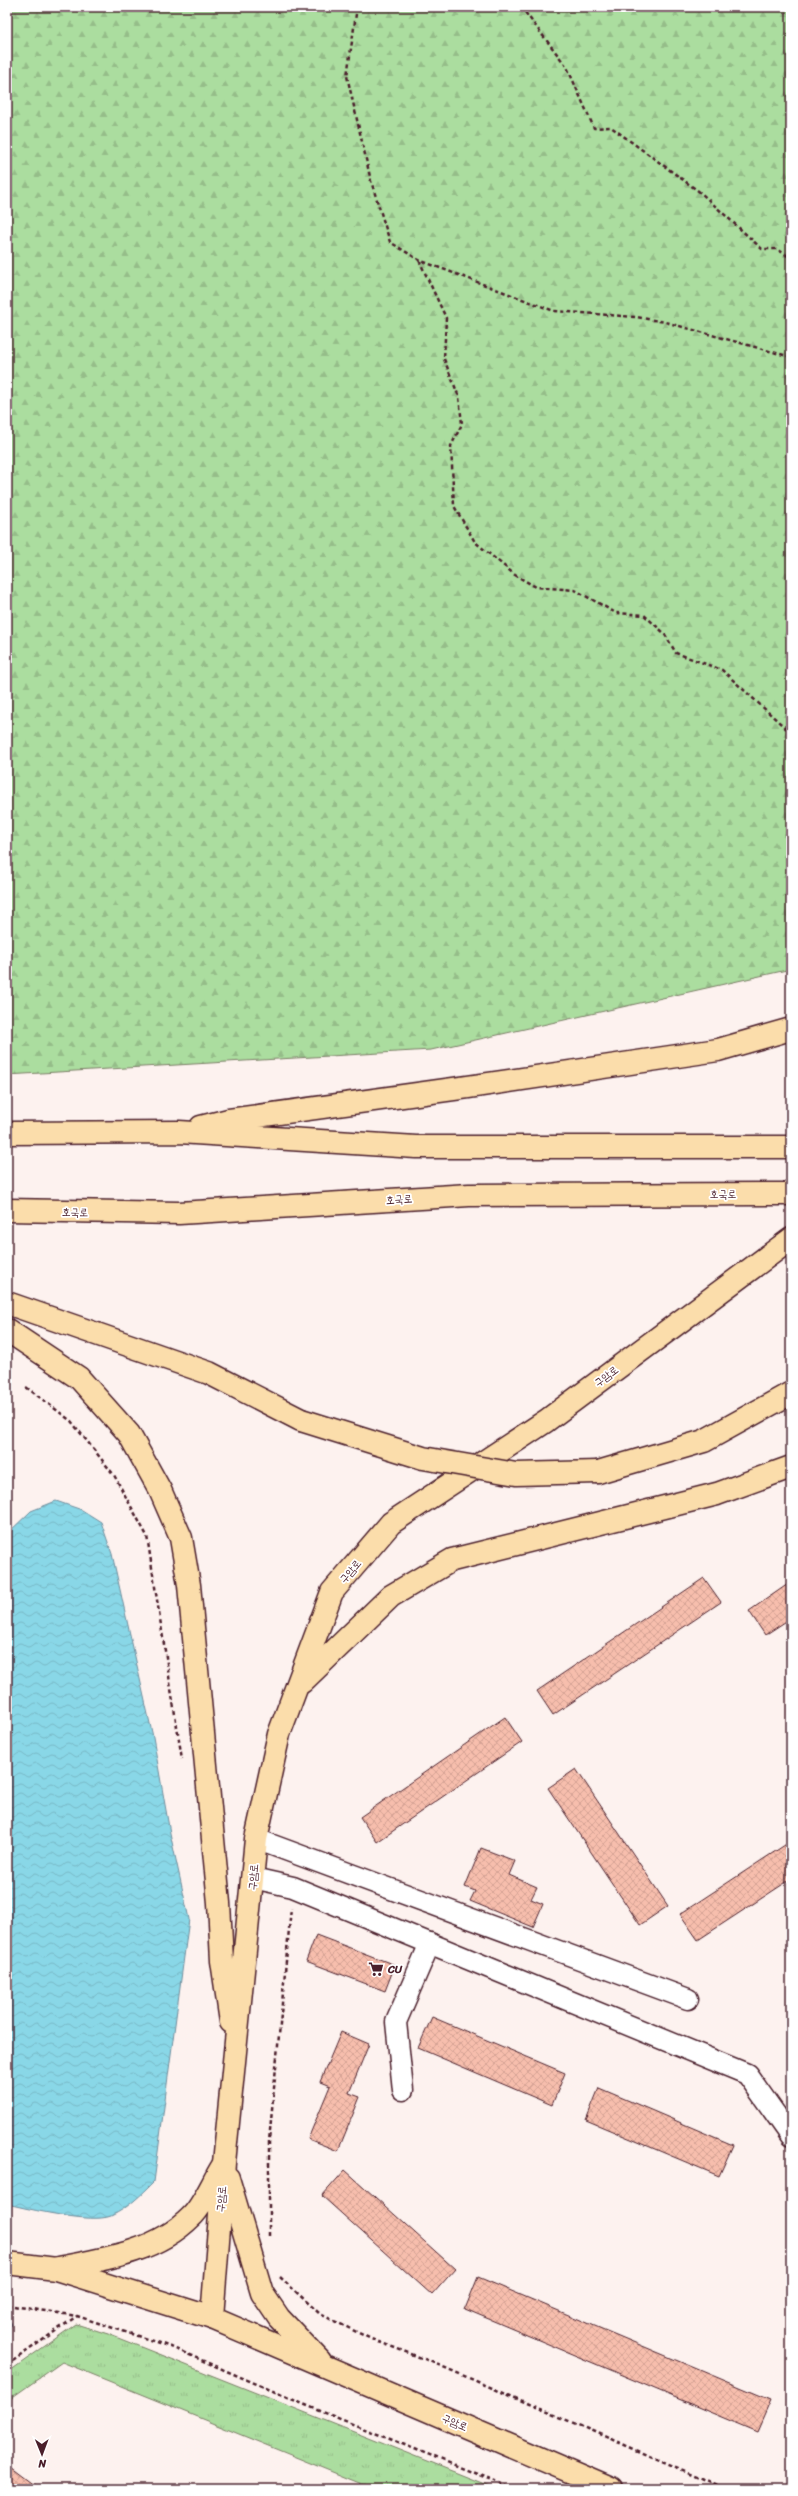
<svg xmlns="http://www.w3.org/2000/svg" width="798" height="2496" font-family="Sriracha,'Poor Story',sans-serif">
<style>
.grass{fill:url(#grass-tufts);stroke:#7a7e65}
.forest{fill:url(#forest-firs);stroke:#7a7e65}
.water{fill:url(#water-waves);stroke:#708d9c}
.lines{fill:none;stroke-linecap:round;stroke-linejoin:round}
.stream{stroke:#708d9c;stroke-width:6}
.building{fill:url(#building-cross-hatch);stroke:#4a1f2b}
.minor-casing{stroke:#4a1f2b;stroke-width:23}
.major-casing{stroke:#4a1f2b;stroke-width:25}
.path{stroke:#4a1f2b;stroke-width:2.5;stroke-dasharray:4 3;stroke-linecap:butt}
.minor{stroke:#fff;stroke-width:20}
.major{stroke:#fbddab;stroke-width:22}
.major-bridge-casing{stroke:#4a1f2b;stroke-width:25;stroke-linecap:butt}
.major-bridge{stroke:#fbddab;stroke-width:22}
.labels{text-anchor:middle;stroke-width:3.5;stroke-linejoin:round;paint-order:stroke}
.street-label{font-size:11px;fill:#4a1f2b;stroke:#fff}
.poi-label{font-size:11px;font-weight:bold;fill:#4a1f2b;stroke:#fff;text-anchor:start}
</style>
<defs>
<pattern id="grass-tufts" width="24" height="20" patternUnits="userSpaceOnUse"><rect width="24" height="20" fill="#abdd9f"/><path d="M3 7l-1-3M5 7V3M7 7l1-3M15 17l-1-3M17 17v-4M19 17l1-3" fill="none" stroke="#95bd89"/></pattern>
<pattern id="forest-firs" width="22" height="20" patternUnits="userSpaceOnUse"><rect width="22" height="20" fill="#abdd9f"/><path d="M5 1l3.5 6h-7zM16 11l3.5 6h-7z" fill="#95bd89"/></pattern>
<pattern id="water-waves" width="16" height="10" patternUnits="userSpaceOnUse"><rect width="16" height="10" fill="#89d7e7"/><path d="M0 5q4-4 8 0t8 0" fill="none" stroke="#78b8c6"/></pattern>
<pattern id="building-cross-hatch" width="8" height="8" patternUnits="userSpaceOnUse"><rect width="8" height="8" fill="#f7bead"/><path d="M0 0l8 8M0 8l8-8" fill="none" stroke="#d5a395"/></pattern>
</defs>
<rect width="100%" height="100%" fill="#fdf2ef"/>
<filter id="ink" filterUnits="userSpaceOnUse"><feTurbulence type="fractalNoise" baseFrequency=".025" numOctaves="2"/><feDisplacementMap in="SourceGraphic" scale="8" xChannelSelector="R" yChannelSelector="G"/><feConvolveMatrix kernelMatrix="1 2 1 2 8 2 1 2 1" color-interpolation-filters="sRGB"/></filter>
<g filter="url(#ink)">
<polygon class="grass" points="76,2324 108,2334 497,2489 374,2489 62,2362 7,2401 7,2373"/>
<polygon class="forest" points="7,7 791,7 791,969 431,1050 7,1075"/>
<path class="water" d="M56,1501L82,1510L101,1522L112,1554L153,1737L170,1833L189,1919L154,2182C141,2195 128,2208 111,2216C91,2224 29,2209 7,2204V1534L31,1511Z"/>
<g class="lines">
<polyline class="stream" points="7,2325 9,2324"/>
</g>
<g class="building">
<polygon points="704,1578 721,1602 553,1715 537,1691"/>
<polygon points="791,1582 791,1618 765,1635 749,1611"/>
<polygon points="505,1717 522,1742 377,1842 360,1817"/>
<polygon points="576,1769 668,1906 640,1925 548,1788"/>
<polygon points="791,1841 791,1879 698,1940 680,1914"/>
<polygon points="481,1848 515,1861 509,1875 537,1887 531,1899 543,1904 533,1927 470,1901 475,1891 465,1887"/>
<polygon points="316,1935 395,1965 385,1991 306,1961"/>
<polygon points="432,2017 565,2073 552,2105 418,2048"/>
<polygon points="341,2032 369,2044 349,2093 360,2097 338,2151 308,2139 330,2086 320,2082"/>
<polygon points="599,2088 733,2145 719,2176 586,2120"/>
<polygon points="345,2170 455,2269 432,2295 322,2196"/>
<polygon points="478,2277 771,2400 757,2432 465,2309"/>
<polygon points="7,2464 40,2489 7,2489"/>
</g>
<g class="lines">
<g class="minor-casing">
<g id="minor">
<polyline points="256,1839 688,1999"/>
<polyline points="253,1878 293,1887 747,2074 791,2136"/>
<polyline points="403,2090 396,2022 430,1943"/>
</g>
</g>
<g class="major-casing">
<g id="major">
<polyline points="201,1127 229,1120 468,1087 718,1050 791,1029"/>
<polyline points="7,1133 179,1132 416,1147 791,1147"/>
<polyline points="7,1210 179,1213 469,1195 791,1194"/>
<polyline points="7,1303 209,1373 301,1420"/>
<polyline points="7,1330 79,1378 129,1434 160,1490 181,1538 189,1585 219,1903 222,1961 231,2022"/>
<polyline points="598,1472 704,1441 791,1393"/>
<polyline points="302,1682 391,1596 452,1560 717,1494 791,1467"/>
<polyline points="228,2178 262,2293 279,2318 320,2361"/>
<polyline points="7,2263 56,2269 212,2318"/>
<path d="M58,2268C105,2259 156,2252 191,2217C203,2206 213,2181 222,2167"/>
<polyline points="611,2489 212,2318 224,2163 256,1839 279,1734 332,1592 391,1523 546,1421 791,1239"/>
</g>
</g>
<g class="path">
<polyline points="357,7 347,76 371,181 390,242 419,260 554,311 636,317 665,322 791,357"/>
<polyline points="521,7 567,67 594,128 611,127 701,193 762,249 777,249 791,258"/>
<polyline points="419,260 446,318 444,359 459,397 462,424 451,446 454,506 475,542 515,575 536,587 575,590 616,613 644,615 664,633 676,653 722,670 791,733"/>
<polyline points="26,1387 71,1421 114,1475 147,1536 182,1759"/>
<polyline points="269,2236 269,2141 291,1908"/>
<polyline points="280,2277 320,2314 371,2339 427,2360 727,2489"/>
<polyline points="7,2305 77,2316 171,2347 303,2404 514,2489"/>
<polyline points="7,2365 77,2316"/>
</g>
<use href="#minor" class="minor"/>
<use href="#major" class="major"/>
<g class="major-bridge-casing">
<polyline id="major-bridge" points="301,1420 423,1458 516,1474 598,1472"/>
</g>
<use href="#major-bridge" class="major-bridge"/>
</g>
</g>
<defs>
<g id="supermarket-bare" transform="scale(1.2)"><path d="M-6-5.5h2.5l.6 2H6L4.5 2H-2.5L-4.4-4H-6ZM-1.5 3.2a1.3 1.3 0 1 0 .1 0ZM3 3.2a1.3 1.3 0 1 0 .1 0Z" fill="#4a1f2b" stroke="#fff" stroke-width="2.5" paint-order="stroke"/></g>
</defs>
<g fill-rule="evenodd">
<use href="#supermarket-bare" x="376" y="1969"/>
</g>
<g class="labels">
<g class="street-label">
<text x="723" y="1198">호국로</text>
<text transform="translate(399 1199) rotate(-4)" y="4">호국로</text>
<text transform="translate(75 1212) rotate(1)" y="4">호국로</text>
<text transform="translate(606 1376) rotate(-37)" y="4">구암로</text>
<text transform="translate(350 1571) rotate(-50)" y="4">구암로</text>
<text transform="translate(253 1877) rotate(-85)" y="4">구암로</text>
<text transform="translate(221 2199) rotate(-85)" y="4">구암로</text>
<text transform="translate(455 2422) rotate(23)" y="4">구암로</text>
</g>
<g class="poi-label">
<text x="388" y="1973">CU</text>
</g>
</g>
<rect width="798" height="2496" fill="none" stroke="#fff" stroke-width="24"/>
<rect x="12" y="12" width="774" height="2472" fill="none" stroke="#4a1f2b" stroke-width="1.5" filter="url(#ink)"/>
<g transform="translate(42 2454) rotate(179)" stroke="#ffffff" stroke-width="3" paint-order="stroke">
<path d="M0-3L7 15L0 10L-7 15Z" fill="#4a1f2b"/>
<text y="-6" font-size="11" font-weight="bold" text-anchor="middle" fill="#4a1f2b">N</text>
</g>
</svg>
